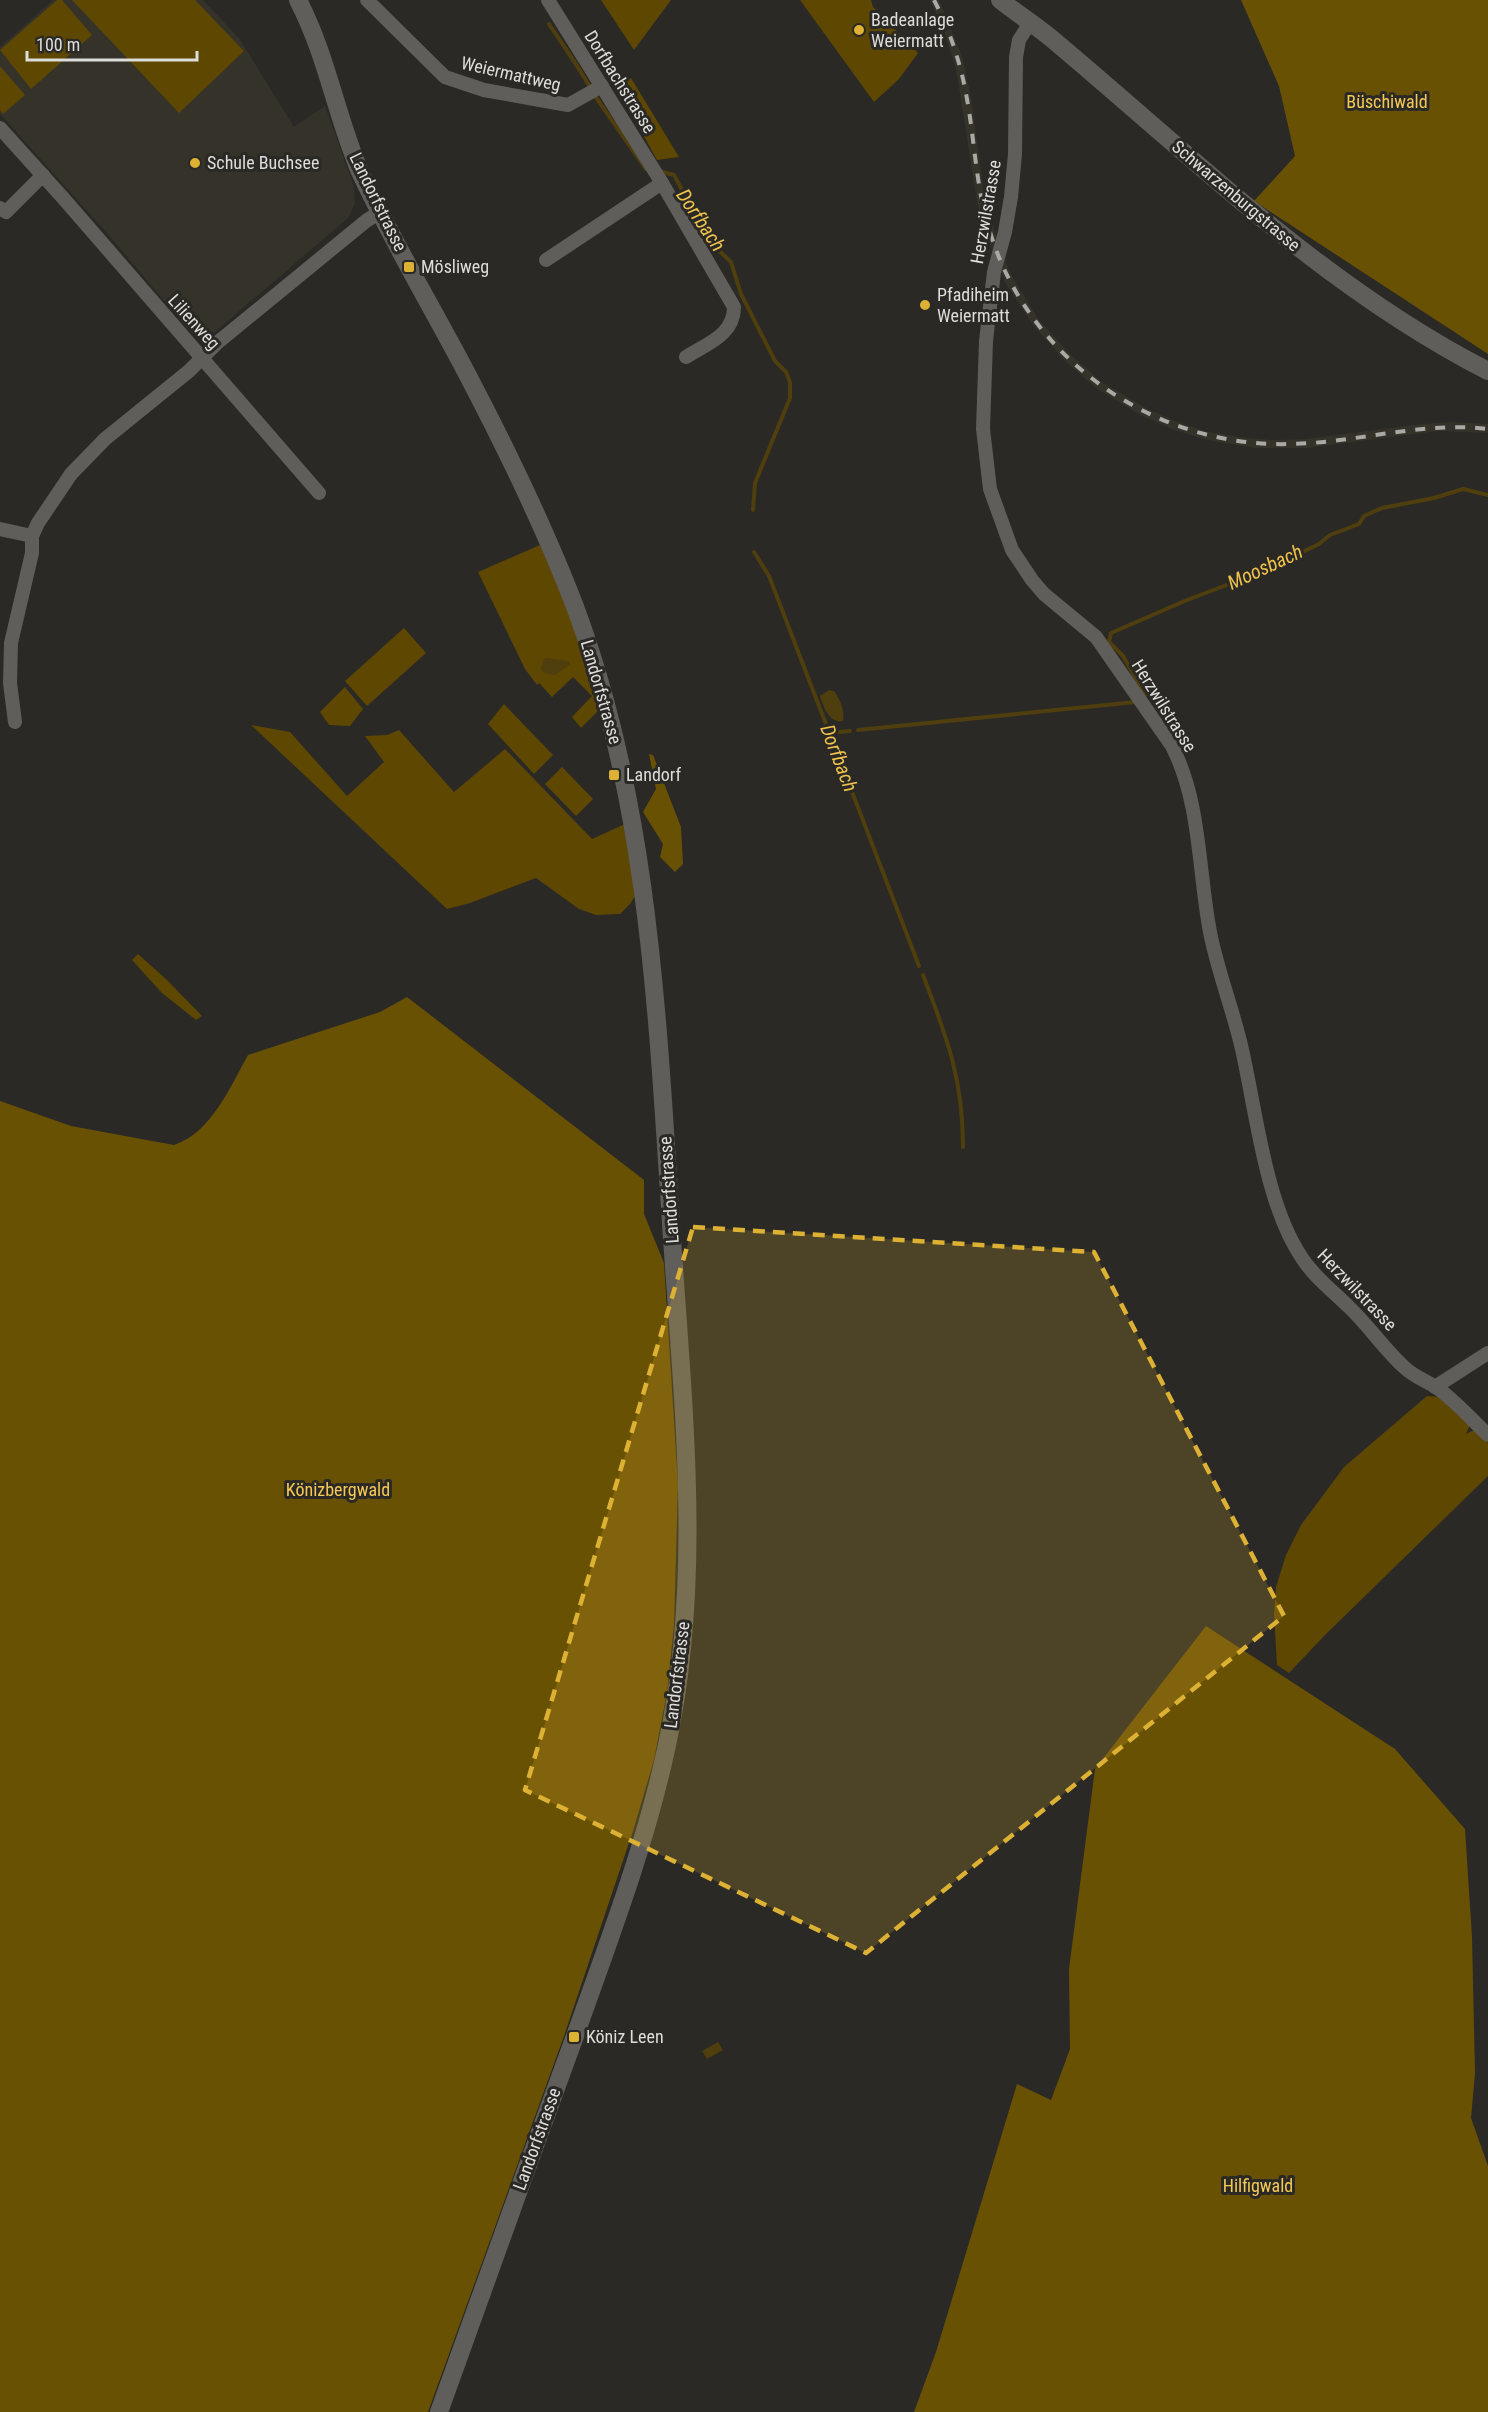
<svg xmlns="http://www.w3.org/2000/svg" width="1488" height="2412" font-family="'Roboto Condensed',sans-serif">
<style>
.built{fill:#35322a}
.green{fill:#5e4700}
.forest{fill:#695103}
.water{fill:#4f3e0e}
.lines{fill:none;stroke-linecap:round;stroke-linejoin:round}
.stream{stroke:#4f3e0e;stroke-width:4}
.street{stroke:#605e5b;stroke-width:14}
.secondary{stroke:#605e5b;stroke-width:18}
.rail{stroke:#aaa9a6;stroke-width:4;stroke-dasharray:10 10;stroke-linecap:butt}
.marked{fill:#ddb133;fill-opacity:0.2;stroke:#ddb133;stroke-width:4.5;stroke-dasharray:12 8;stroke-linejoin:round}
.poi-dot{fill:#ddb133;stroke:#2a2925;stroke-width:2}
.labels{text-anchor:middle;stroke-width:6;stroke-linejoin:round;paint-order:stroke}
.poi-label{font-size:18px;fill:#ddddda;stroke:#2a2925;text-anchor:start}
.street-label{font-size:18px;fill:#ddddda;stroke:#2a2925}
.park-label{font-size:18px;fill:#f6c953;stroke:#2a2925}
.water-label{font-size:20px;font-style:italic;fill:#efc24b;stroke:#2a2925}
</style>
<rect width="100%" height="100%" fill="#2a2925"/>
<g class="built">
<polygon points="53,0 203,0 239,38 294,127 325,106 354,187 355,204 348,218 215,332 192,334 107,233 0,114 0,47"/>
<polygon points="930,0 939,0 962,56 971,97 985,200 1002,254 1013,278 1039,320 1070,354 1102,382 1146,408 1175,421 1205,431 1238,437 1271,440 1306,439 1422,424 1452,422 1488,424 1488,433 1438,431 1307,448 1254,448 1203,439 1172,429 1142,416 1097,389 1064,360 1033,325 1005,282 992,251 977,202 956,68 943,29"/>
</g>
<g class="green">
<polygon points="57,0 62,0 92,35 31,89 0,50"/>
<polygon points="72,0 195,0 244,51 179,113"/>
<polygon points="601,0 671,0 634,50"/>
<polygon points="800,0 871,0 873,7 918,53 899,79 874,102"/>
<polygon points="0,66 25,95 3,114 0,110"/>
<polygon points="631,78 679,157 657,160 617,87"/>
<polygon points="540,545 567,606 599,710 581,728 572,717 592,696 573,677 552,697 539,683 537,685 525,669 478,572"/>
<polygon points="404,628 426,653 367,706 345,681"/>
<polygon points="345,687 363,709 350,726 329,725 320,712"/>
<polygon points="504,704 553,755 534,774 488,724"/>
<polygon points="251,725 290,732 347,796 384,762 365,736 387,735 399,730 454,792 505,749 592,839 625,824 637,893 630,904 620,914 596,915 579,909 536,878 470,903 447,909"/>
<polygon points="562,767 593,799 576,816 545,784"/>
<polygon points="138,954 167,980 202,1016 196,1020 162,993 132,960"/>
<polygon points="1427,1396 1440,1397 1470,1425 1466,1434 1476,1429 1488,1443 1488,1476 1325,1635 1289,1673 1277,1665 1274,1614 1276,1587 1286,1555 1301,1525 1344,1467"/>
</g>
<g class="forest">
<polygon points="1241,0 1488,0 1488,354 1254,201 1295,156 1279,86"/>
<polygon points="649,754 653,755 681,827 683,864 675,872 660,857 663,844 643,812 656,789"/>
<path d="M407,997L644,1180V1214L664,1263L678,1484L674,1625L667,1692L654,1760L633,1831L564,2036L428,2412H0V1101L71,1126L174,1145C211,1133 230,1087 248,1055L380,1012Z"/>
<polygon points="1206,1626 1395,1749 1465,1829 1472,1937 1475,2073 1471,2118 1488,2166 1488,2412 914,2412 936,2352 1017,2084 1051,2100 1070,2049 1069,1969 1095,1769"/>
</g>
<g class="water">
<polygon points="546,658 568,661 570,664 555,675 544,673 541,669 543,660"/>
<path d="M829,690L834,691C840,699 845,711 843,721C830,724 823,707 820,696Z"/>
<polygon points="718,2042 723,2050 707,2059 702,2051"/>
</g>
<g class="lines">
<g class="stream">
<path d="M549,24C565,48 581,70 595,96L646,169"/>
<polyline points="659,171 674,175 681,188 684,201 706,222 713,245 731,262 741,294 775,361 786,372 790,382 790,398 755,483 753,510"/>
<polyline points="754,552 769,576 919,966"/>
<polyline points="1145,695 1123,656 1109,642 1111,633 1187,600 1261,572 1319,544 1330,535 1359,524 1364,516 1382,508 1434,498 1463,489 1488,495"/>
<polyline points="858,730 1136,702"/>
<polyline points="828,733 850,731"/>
<path d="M923,975C947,1038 963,1078 963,1147"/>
</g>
<g class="street">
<polyline points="367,0 445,77 484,90 568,105 602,86"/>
<path d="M548,0L662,183L734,307C734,335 708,343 686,357"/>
<path d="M1030,23L1019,40L1016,57L1015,154L1011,197L1005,232L994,272L986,341L983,429L990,489L1012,550L1032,580L1044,594L1096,637L1172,746C1201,803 1198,869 1210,932C1217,969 1232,1007 1241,1045C1256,1109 1265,1204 1302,1258C1314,1277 1333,1291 1349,1307C1369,1326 1384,1349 1404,1367C1413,1376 1424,1380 1434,1386C1451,1396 1473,1421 1488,1435"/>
<polyline points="0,128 64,199 319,493"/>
<polyline points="0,208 6,212 43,175"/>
<polyline points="546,260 662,183"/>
<polyline points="0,529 32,536"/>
<polyline points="15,722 10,683 11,643 32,553 32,536 38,523 71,474 105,439 189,371 217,343 366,221 380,212"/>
<polyline points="1435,1387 1488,1353"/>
</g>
<g class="secondary">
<path d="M298,0C327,56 336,115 360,172C392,240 430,304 465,370C505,446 543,524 574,604C652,812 658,1034 673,1253C684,1415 702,1584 667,1745C646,1844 609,1940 575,2036C529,2161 484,2287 439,2412"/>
<path d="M1000,0C1019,15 1040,28 1058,44C1196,160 1326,288 1488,371"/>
</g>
<path class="rail" d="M934,0C950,31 961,64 967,99C975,143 976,189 990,232C1029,361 1157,448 1290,444C1356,443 1421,421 1488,429"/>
</g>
<path class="marked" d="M693,1227L1094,1252L1284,1616L866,1953L525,1790Z"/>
<g class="poi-dot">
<circle cx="859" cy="30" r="6"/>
<circle cx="195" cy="163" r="6"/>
<rect x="403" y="261" width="12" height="12" rx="3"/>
<circle cx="925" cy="305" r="6"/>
<rect x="608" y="769" width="12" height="12" rx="3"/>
<rect x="568" y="2031" width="12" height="12" rx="3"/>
</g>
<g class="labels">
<g class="poi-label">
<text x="871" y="26">Badeanlage<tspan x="871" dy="21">Weiermatt</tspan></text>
<text x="207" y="169">Schule Buchsee</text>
<text x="421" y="273">Mösliweg</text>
<text x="937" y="301">Pfadiheim<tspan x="937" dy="21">Weiermatt</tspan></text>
<text x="626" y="781">Landorf</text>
<text x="586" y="2043">Köniz Leen</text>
</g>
<g class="street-label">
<text transform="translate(511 74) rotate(13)" y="6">Weiermattweg</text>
<text transform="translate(620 82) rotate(58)" y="6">Dorfbachstrasse</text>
<text transform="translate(1236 196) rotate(40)" y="6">Schwarzenburgstrasse</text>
<text transform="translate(378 202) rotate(64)" y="6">Landorfstrasse</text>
<text transform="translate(986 212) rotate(-80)" y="6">Herzwilstrasse</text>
<text transform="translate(194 322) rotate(48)" y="6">Lilienweg</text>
<text transform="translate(601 692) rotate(74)" y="6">Landorfstrasse</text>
<text transform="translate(1164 706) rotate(58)" y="6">Herzwilstrasse</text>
<text transform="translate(669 1190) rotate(-94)" y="6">Landorfstrasse</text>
<text transform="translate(1357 1290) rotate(46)" y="6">Herzwilstrasse</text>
<text transform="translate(677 1675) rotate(-83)" y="6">Landorfstrasse</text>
<text transform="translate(537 2139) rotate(-70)" y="6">Landorfstrasse</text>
</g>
<g class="park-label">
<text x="1387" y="108">Büschiwald</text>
<text x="338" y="1496">Könizbergwald</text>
<text x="1258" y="2192">Hilfigwald</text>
</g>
<g class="water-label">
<text transform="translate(701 220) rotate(56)" y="7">Dorfbach</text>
<text transform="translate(1265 567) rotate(-25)" y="7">Moosbach</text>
<text transform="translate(839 758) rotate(69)" y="7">Dorfbach</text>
</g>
</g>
<path d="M27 51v9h170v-9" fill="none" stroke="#ddddda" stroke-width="3"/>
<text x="36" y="51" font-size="18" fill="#ddddda" stroke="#2a2925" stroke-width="4.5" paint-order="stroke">100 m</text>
</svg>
